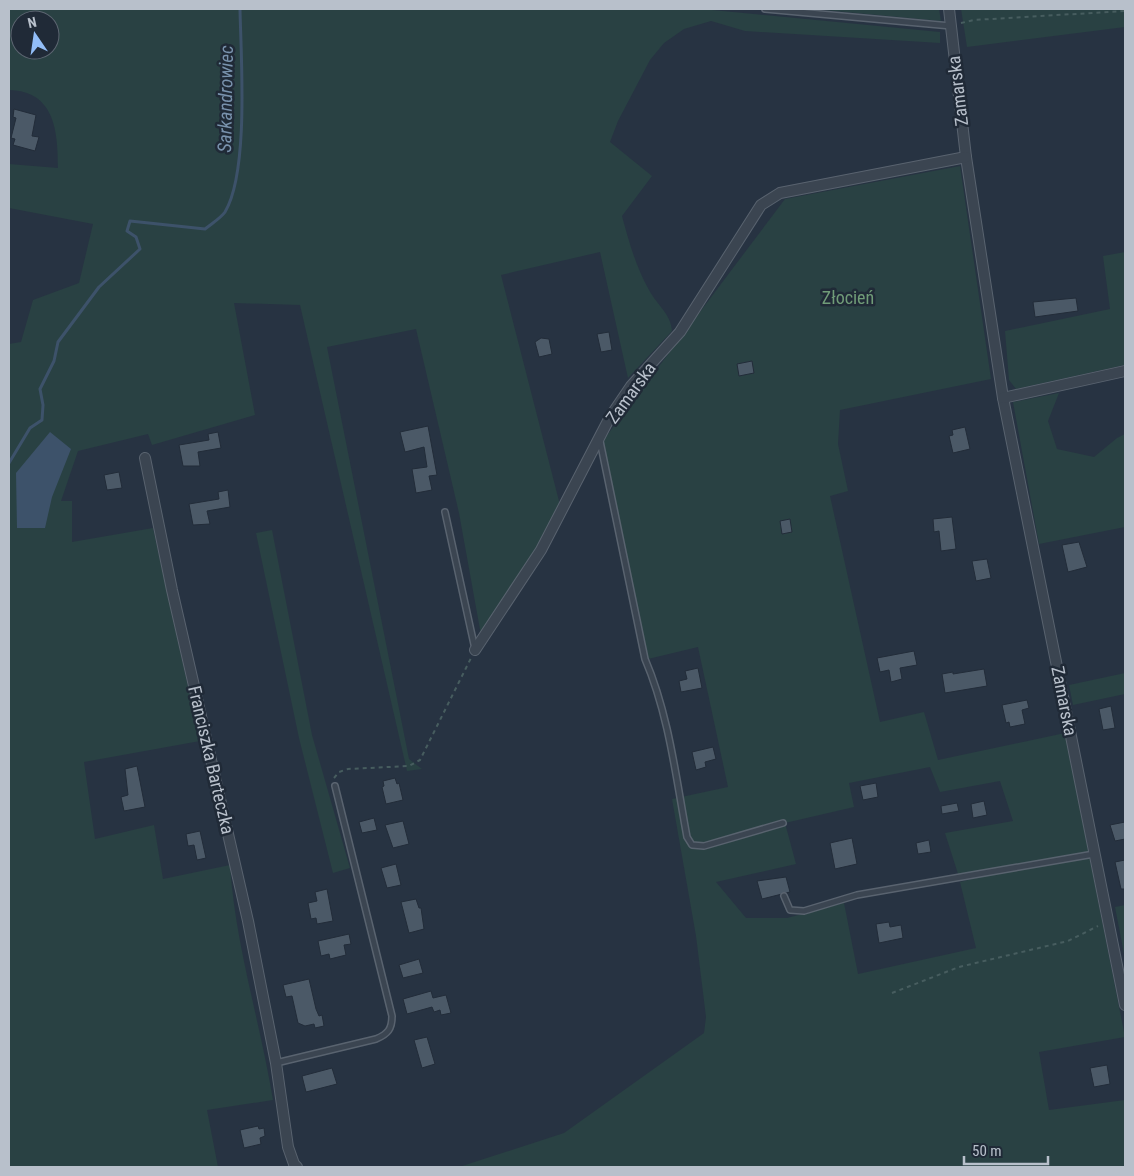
<svg xmlns="http://www.w3.org/2000/svg" width="1134" height="1176" font-family="'Roboto Condensed',sans-serif">
<style>
.green{fill:#294143;fill-rule:evenodd}
.water{fill:#3d526a}
.lines{fill:none;stroke-linecap:round;stroke-linejoin:round}
.stream{stroke:#3d526a;stroke-width:3}
.building{fill:#4b5967;stroke:#222c39}
.service-casing{stroke:#59636f;stroke-width:8}
.minor-casing{stroke:#59636f;stroke-width:12}
.path{stroke:#475d5f;stroke-width:2;stroke-dasharray:4 4;stroke-linecap:butt}
.service{stroke:#3b4551;stroke-width:5}
.minor{stroke:#3b4551;stroke-width:10}
.labels{text-anchor:middle;stroke-width:5;stroke-linejoin:round;paint-order:stroke}
.street-label{font-size:18px;fill:#b8c0cb;stroke:#202a37}
.park-label{font-size:18px;fill:#709c78;stroke:#202a37}
.water-label{font-size:19px;font-style:italic;fill:#7992ad;stroke:#202a37}
</style>
<rect width="100%" height="100%" fill="#273342"/>
<g class="green">
<path d="M9,9H702L940,32V43L745,31L711,21L684,29L664,43L650,60L618,121L610,142L652,176L622,216C629,242 636,267 649,290C657,305 671,314 672,331L628,378L600,252L501,275L560,505L539,546L481,635L459,513L416,329L327,347L409,759L422,769L407,771L300,305L234,303L255,415L152,445L148,434L78,451L61,501H72V542L153,528L200,741L84,762L95,839L154,825L163,879L230,865C235,944 260,1021 273,1100L207,1110L218,1167H9V344L21,342L33,300L79,283L93,224L9,208V164L58,168C58,132 55,91 9,90ZM20,20H50V50H20Z"/>
<polygon points="814,9 939,9 941,21"/>
<polygon points="961,9 1125,9 1125,27 967,47"/>
<path d="M960,166L991,379L840,410L838,444L848,491L830,496L880,722L924,712L938,760L1065,733L1125,1037L1039,1052L1049,1110L1125,1100V1167H459L564,1133L704,1033L706,1017L696,936L672,799L728,787L698,647L648,659L602,442L785,199ZM930,767L940,792L1000,781L1013,821L945,833L959,877H980L960,882L976,948L858,974L844,903L787,918H746L716,882L796,864L785,823L854,807L849,783Z"/>
<polygon points="1125,252 1125,365 1016,389 1009,380 1005,331 1110,309 1103,256"/>
<polygon points="1059,393 1048,421 1057,449 1094,457 1117,438 1125,434 1125,527 1039,544 1013,402"/>
<polygon points="272,530 312,735 350,868 333,873 299,738 256,533"/>
<polygon points="1125,673 1125,694 1073,705 1069,685"/>
<polygon points="1125,905 1125,959 1115,907"/>
</g>
<polygon class="water" points="50,432 71,449 52,497 45,528 17,528 16,473"/>
<g class="lines">
<path class="stream" d="M9,463L30,428L42,420L43,405L40,389L54,361L58,342L99,287L140,249L136,237L127,231L130,221L205,229C211,224 221,218 225,212C249,172 241,58 240,10"/>
</g>
<g class="building">
<polygon points="14,109 36,115 32,136 39,137 35,151 13,145 15,139 11,138 16,118 13,117"/>
<polygon points="1076,298 1078,311 1035,317 1033,302"/>
<polygon points="609,332 612,350 601,352 597,334"/>
<polygon points="541,338 549,339 552,354 539,357 535,342"/>
<polygon points="752,361 754,373 739,376 737,364"/>
<polygon points="428,426 437,475 429,476 432,490 416,493 412,469 427,467 424,447 405,452 400,432"/>
<polygon points="965,427 970,449 953,453 949,436 953,435 952,430"/>
<polygon points="218,432 221,448 198,452 200,466 183,466 179,445 209,440 208,434"/>
<polygon points="119,472 122,488 107,490 104,475"/>
<polygon points="228,490 230,507 207,511 210,524 193,525 189,504 219,499 218,492"/>
<polygon points="952,517 956,549 941,551 939,531 934,532 933,519"/>
<polygon points="790,519 792,532 782,534 780,521"/>
<polygon points="1079,542 1087,567 1068,572 1062,545"/>
<polygon points="987,559 991,578 976,581 972,561"/>
<polygon points="914,651 917,665 900,668 902,679 891,682 889,670 880,672 877,658"/>
<polygon points="698,668 702,688 681,692 679,681 687,679 685,671"/>
<polygon points="984,669 987,686 945,693 942,674 953,672 953,674"/>
<polygon points="1027,700 1029,708 1022,710 1025,724 1010,727 1009,722 1006,723 1002,705"/>
<polygon points="1111,706 1115,728 1103,730 1099,709"/>
<polygon points="713,747 716,759 705,762 706,767 696,770 692,752"/>
<polygon points="137,766 145,807 124,811 121,797 128,795 125,769"/>
<polygon points="395,778 397,784 399,783 403,800 386,804 382,787 384,786 383,781"/>
<polygon points="876,783 878,797 863,800 860,786"/>
<polygon points="984,801 987,815 973,818 971,804"/>
<polygon points="957,803 959,811 942,814 941,806"/>
<polygon points="374,818 377,830 362,833 359,822"/>
<polygon points="403,821 409,844 393,848 385,825"/>
<polygon points="1125,822 1125,839 1115,841 1110,825"/>
<polygon points="200,831 206,858 197,860 194,845 188,846 186,834"/>
<polygon points="852,838 857,864 835,869 830,843"/>
<polygon points="929,840 931,852 918,854 916,843"/>
<polygon points="1125,860 1125,889 1121,889 1115,862"/>
<polygon points="396,864 401,885 387,888 381,868"/>
<polygon points="786,877 790,892 762,899 757,881"/>
<polygon points="327,889 333,921 317,924 316,918 311,919 308,903 317,901 315,892"/>
<polygon points="416,899 419,908 421,908 424,929 409,933 401,902"/>
<polygon points="889,922 890,927 901,925 903,938 879,943 876,924"/>
<polygon points="349,934 351,944 344,945 346,955 330,959 329,954 321,956 318,941"/>
<polygon points="419,959 423,973 403,978 399,965"/>
<polygon points="309,979 316,1009 319,1016 322,1015 324,1026 315,1028 314,1024 305,1026 298,1023 292,996 286,997 283,985"/>
<polygon points="431,991 433,998 446,995 451,1013 441,1015 440,1010 434,1012 432,1007 407,1014 403,999"/>
<polygon points="427,1037 435,1064 422,1068 414,1040"/>
<polygon points="1107,1065 1110,1084 1094,1087 1090,1068"/>
<polygon points="332,1068 337,1084 306,1092 302,1076"/>
<polygon points="258,1126 259,1129 264,1128 265,1136 260,1138 261,1144 244,1148 240,1130"/>
</g>
<g class="lines">
<g class="service-casing">
<g id="service">
<polyline points="765,9 951,26"/>
<path d="M600,441L645,659C669,715 676,778 687,837L692,845L704,846L783,823"/>
<polyline points="445,512 475,649"/>
<polyline points="784,896 790,910 804,911 857,895 1094,854"/>
<path d="M276,1063L376,1039C388,1034 392,1029 392,1016L335,786"/>
</g>
</g>
<g class="minor-casing">
<g id="minor">
<polyline points="949,9 966,157 1003,398 1125,1005"/>
<polyline points="1003,398 1125,371"/>
<polyline points="145,458 172,590 248,921 276,1063 288,1147 294,1164 297,1167"/>
<polyline points="475,650 541,550 610,417 631,386 680,332 761,205 780,193 966,157"/>
</g>
</g>
<g class="path">
<polyline points="961,23 974,20 1125,11"/>
<polyline points="334,778 339,772 348,769 409,766 420,760 471,658"/>
<polyline points="892,993 959,967 1068,941 1098,926"/>
</g>
<use href="#service" class="service"/>
<use href="#minor" class="minor"/>
</g>
<g class="labels">
<g class="street-label">
<text transform="translate(958 91) rotate(-97)" y="6">Zamarska</text>
<text transform="translate(631 393) rotate(-54)" y="6">Zamarska</text>
<text transform="translate(1064 701) rotate(79)" y="6">Zamarska</text>
<text transform="translate(211 760) rotate(77)" y="6">Franciszka Barteczka</text>
</g>
<g class="park-label">
<text x="848" y="304">Złocień</text>
</g>
<g class="water-label">
<text transform="translate(225 99) rotate(-89)" y="7">Sarkandrowiec</text>
</g>
</g>
<rect width="1134" height="1176" fill="none" stroke="#b8c0cb" stroke-width="20"/>
<g transform="translate(35 35) rotate(347)"><circle r="24" fill="#202a37" stroke="#5d6672"/>
<path d="M0-4L9 19L0 12L-9 19Z" fill="#92bdf7"/>
<text y="-8" font-size="14" font-weight="bold" text-anchor="middle" fill="#b8c0cb">N</text>
</g>
<path d="M964 1156v8h84v-8" fill="none" stroke="#b8c0cb" stroke-width="2.5"/>
<text x="972" y="1156" font-size="15" fill="#b8c0cb" stroke="#202a37" stroke-width="4" paint-order="stroke">50 m</text>
</svg>
